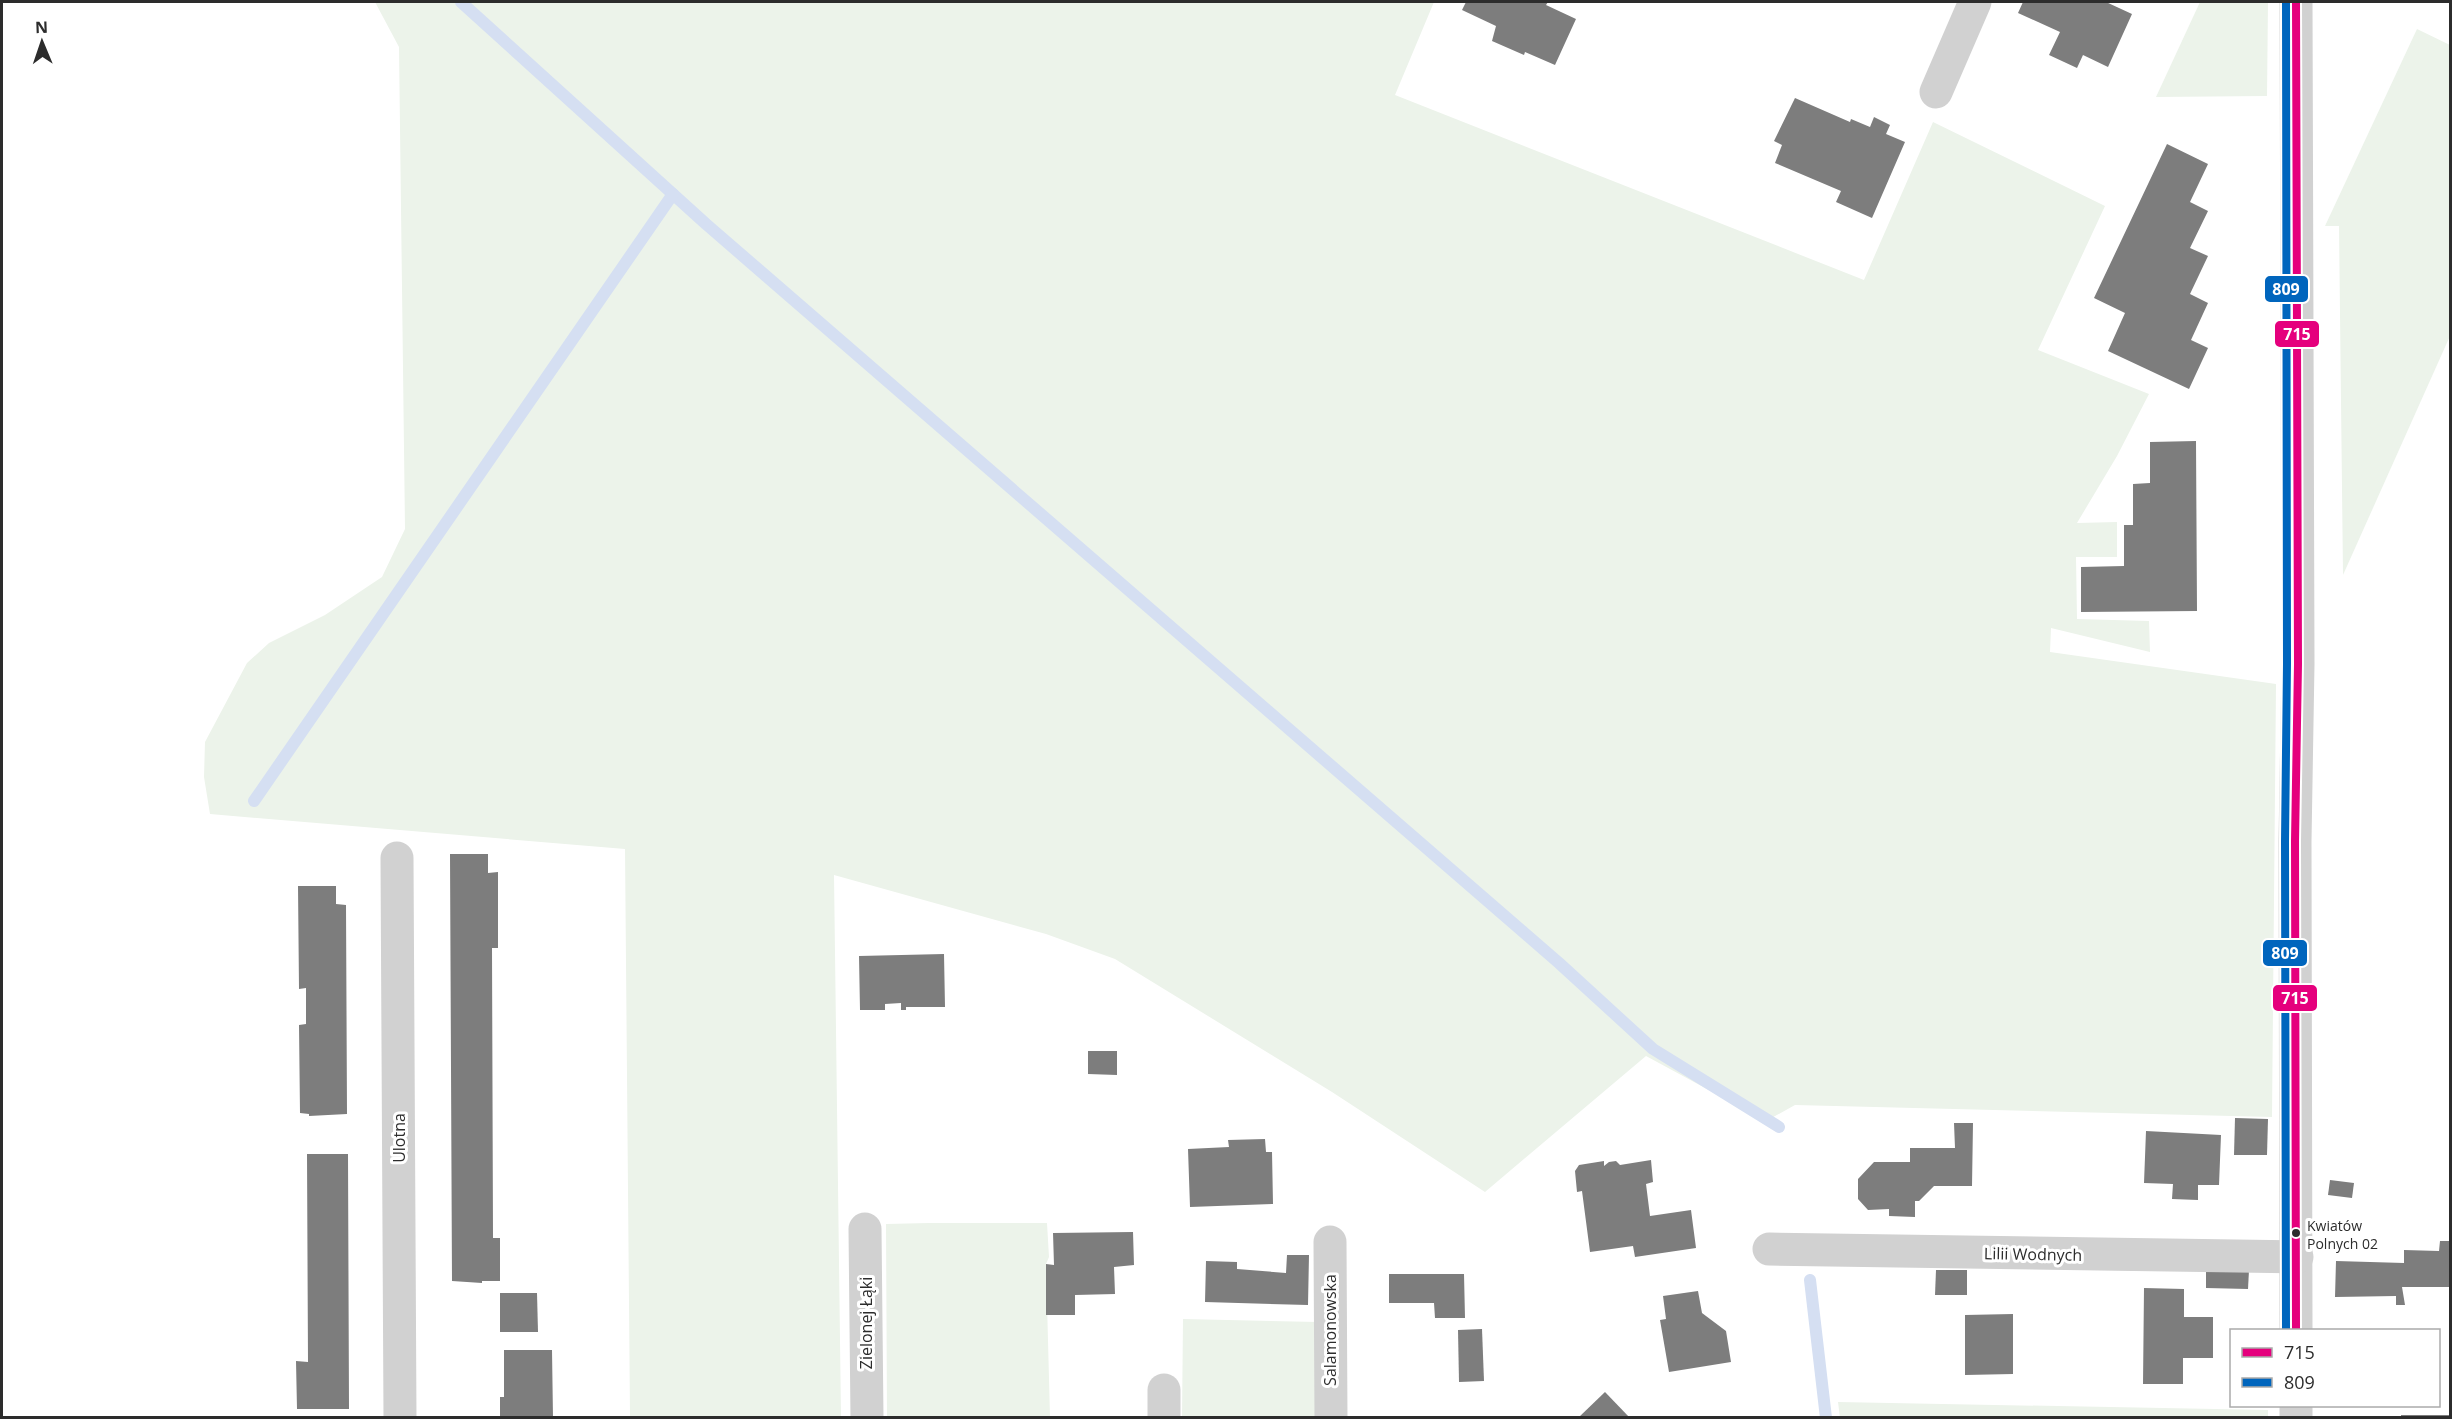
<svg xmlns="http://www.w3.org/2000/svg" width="2452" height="1419" font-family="'Open Sans',sans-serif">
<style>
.green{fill:#ecf3ea}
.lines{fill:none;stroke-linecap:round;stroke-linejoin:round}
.stream{stroke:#d5dff2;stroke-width:12}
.building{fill:#7d7d7d}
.minor{stroke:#d1d1d1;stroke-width:33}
.bus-1-casing{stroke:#fff;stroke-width:12}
.bus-2-casing{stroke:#fff;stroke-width:12}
.bus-1{stroke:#e5007d;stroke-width:8}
.bus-2{stroke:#0065bd;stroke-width:8}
.bus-dot{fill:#2c2c2c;stroke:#fff;stroke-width:2}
.labels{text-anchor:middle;stroke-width:6;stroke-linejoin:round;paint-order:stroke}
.bus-label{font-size:14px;fill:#2c2c2c;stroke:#fff;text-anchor:start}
.street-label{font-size:16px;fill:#2c2c2c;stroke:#fff}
.line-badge{stroke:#fff;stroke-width:2}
.badge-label{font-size:16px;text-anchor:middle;font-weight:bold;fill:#fff}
</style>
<rect width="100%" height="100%" fill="#fff"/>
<g class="green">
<polygon points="375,2 1434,2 1395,95 1864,280 1933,122 2105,206 2038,350 2149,394 2117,456 2077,523 2117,522 2117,557 2076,557 2077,619 2149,621 2150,652 2051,628 2050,652 2276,684 2272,1117 1795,1105 1766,1121 1646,1056 1485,1192 1332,1092 1115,959 1046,934 834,875 841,1417 630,1417 625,849 210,814 204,777 205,742 247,663 269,643 325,615 382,577 405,529 399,47"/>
<polygon points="2200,2 2268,2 2267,96 2156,97"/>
<polygon points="2417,29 2450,45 2450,336 2343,575 2339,226 2325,226"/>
<polygon points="929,1223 1047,1223 1049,1257 1046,1264 1050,1417 887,1417 886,1224"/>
<polygon points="1183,1319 1318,1322 1317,1417 1182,1418"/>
<polygon points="1838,1402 2268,1410 2268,1417 1840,1418"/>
</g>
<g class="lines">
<g class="stream">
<polyline points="461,2 706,224 1559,963 1653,1049 1779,1127"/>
<polyline points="254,801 673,194"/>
<polyline points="1810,1280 1826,1418"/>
</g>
</g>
<g class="building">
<polygon points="1466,2 1548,2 1546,5 1576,19 1555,65 1525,52 1524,55 1492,41 1496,26 1462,10"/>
<polygon points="2023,2 2106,2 2132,14 2108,67 2083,55 2077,68 2049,55 2060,32 2018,13"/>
<polygon points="1795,98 1850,122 1851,119 1870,127 1874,117 1890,125 1886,134 1905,142 1872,218 1836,202 1841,191 1775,163 1782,145 1774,141"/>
<polygon points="2167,144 2208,164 2190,202 2208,211 2190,248 2208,256 2190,294 2208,303 2191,340 2208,348 2189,389 2108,351 2125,313 2094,298"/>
<polygon points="2196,441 2197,611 2081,612 2081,567 2124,566 2124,525 2133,525 2133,484 2150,483 2150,442"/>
<polygon points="450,854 488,854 488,873 498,872 498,948 492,948 493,1238 500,1238 500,1281 482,1281 482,1283 452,1281"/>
<polygon points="298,886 336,886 336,904 346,905 347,1114 309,1116 309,1114 300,1113 299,1025 306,1024 306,988 299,989"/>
<polygon points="944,954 945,1007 906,1007 906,1010 901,1010 901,1003 885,1004 885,1010 860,1010 859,956"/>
<polygon points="1088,1051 1117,1051 1117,1075 1088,1074"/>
<polygon points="2235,1118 2268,1119 2267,1155 2234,1155"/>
<polygon points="1954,1123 1973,1123 1972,1186 1934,1186 1919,1201 1915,1201 1915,1217 1889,1216 1889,1209 1868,1210 1858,1199 1858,1179 1874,1162 1910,1162 1910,1148 1955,1148"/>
<polygon points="2146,1131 2221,1135 2219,1185 2198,1185 2198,1200 2172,1199 2173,1184 2144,1183"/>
<polygon points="1265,1139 1266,1152 1272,1152 1273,1204 1190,1207 1188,1149 1229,1147 1228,1140"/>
<polygon points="307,1154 348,1154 349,1409 297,1409 296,1361 308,1362"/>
<polygon points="1651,1160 1653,1182 1646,1184 1650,1216 1691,1210 1696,1248 1635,1257 1633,1246 1590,1252 1582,1191 1577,1192 1575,1171 1579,1165 1604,1161 1604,1166 1609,1162 1616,1161 1620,1165"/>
<polygon points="2330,1180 2354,1183 2352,1198 2328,1195"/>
<polygon points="1133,1232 1134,1265 1114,1267 1115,1294 1075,1295 1075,1315 1046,1315 1046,1264 1054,1265 1053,1233"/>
<polygon points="2440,1241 2450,1241 2450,1287 2402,1287 2405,1305 2396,1305 2396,1296 2335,1297 2336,1261 2404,1263 2404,1250 2439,1251"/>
<polygon points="1287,1255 1309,1255 1308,1305 1205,1302 1206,1261 1237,1262 1237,1269 1286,1273"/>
<polygon points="1936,1270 1967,1270 1967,1295 1935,1295"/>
<polygon points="2206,1270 2249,1270 2248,1289 2206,1288"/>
<polygon points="1389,1274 1464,1274 1465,1318 1435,1318 1434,1303 1389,1303"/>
<polygon points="2144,1288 2184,1289 2184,1317 2213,1317 2213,1358 2183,1358 2183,1384 2143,1384"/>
<polygon points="1698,1291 1702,1313 1726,1331 1731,1362 1669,1372 1660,1320 1666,1319 1663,1296"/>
<polygon points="500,1293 537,1293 538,1332 500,1332"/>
<polygon points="2013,1314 2013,1374 1965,1375 1965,1315"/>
<polygon points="1482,1329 1484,1381 1459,1382 1458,1330"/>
<polygon points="504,1350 552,1350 553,1418 500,1418 500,1397 504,1397"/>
<polygon points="1605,1392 1630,1418 1578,1418"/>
<rect x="2401" y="1415" width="49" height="3"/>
</g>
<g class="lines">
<g class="minor">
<polyline points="2296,2 2298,664 2295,841 2296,1330"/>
<polyline points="1936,92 1975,2"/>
<polyline points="397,858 400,1418"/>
<polyline points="865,1229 867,1418"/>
<polyline points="1330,1242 1331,1418"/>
<polyline points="1769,1249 2297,1257"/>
<polyline points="1164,1390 1164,1418"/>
<polyline points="2296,1418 2296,1406"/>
</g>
<g class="bus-1-casing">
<polyline id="bus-1" points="2296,2 2298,664 2295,841 2296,1330"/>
</g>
<g class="bus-2-casing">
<polyline id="bus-2" points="2286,1330 2285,841 2287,664 2286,2"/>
</g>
<use href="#bus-1" class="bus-1"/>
<use href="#bus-2" class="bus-2"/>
</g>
<circle class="bus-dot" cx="2296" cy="1233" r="5"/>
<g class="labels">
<g class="bus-label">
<text x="2307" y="1231">Kwiatów<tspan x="2307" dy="18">Polnych 02</tspan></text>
</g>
<g class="street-label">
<text transform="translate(399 1138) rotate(-90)" y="6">Ulotna</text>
<text transform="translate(2033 1254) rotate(1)" y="6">Lilii Wodnych</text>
<text transform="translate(866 1323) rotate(-90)" y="6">Zielonej Łąki</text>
<text transform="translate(1330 1330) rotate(-90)" y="6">Salamonowska</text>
</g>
</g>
<g class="line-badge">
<rect x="2264" y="275" width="45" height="28" rx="6" fill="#0065bd"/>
<rect x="2274" y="320" width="46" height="28" rx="6" fill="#e5007d"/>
<rect x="2262" y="939" width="46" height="28" rx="6" fill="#0065bd"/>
<rect x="2272" y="984" width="46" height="28" rx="6" fill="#e5007d"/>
</g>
<g class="badge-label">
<text x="2286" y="295">809</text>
<text x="2297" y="340">715</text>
<text x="2285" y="959">809</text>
<text x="2295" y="1004">715</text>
</g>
<rect width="2452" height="1419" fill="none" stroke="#2c2c2c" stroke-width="6"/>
<rect x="2230" y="1329" width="210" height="78" fill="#ffffff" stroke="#ababab" stroke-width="1.5"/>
<rect x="2242" y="1348" width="30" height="9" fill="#e5007d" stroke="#ababab" stroke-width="1.5"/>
<text x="2284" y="1359" font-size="18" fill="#2c2c2c">715</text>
<rect x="2242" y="1378" width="30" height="9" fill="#0065bd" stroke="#ababab" stroke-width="1.5"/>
<text x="2284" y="1389" font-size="18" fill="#2c2c2c">809</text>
<g transform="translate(42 42) rotate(358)" stroke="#ffffff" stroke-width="4.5" paint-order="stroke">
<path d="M0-4.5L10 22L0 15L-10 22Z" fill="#2c2c2c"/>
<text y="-9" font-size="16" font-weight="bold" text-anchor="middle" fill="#2c2c2c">N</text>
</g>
</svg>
